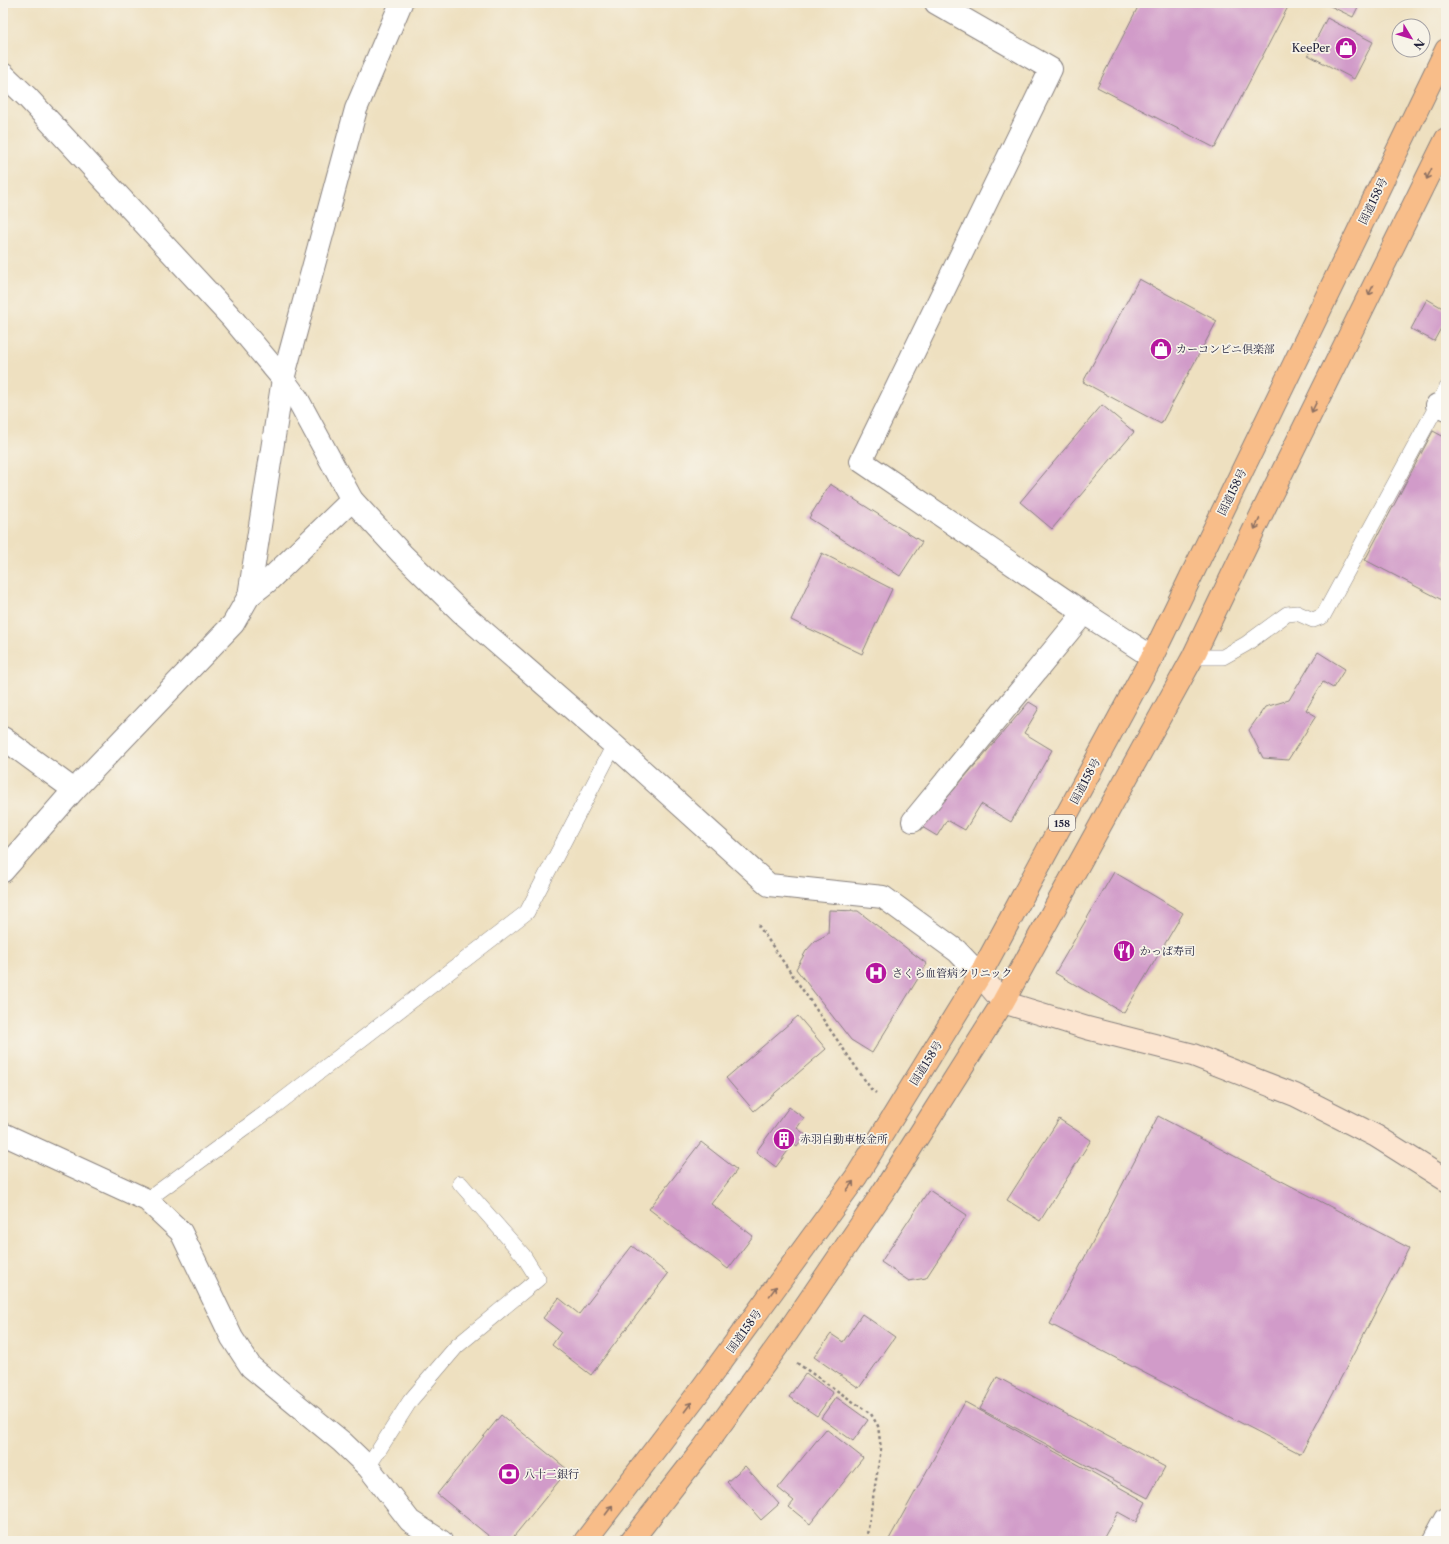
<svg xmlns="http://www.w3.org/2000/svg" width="1449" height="1544" font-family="'Libre Caslon Text','Noto Serif JP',serif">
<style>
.building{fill:#d19bc9}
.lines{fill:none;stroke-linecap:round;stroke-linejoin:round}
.lane-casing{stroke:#88817e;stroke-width:16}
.street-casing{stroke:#88817e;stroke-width:24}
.secondary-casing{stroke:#88817e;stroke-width:24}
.highway-casing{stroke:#88817e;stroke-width:24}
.path{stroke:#88817e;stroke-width:2.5;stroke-dasharray:3 3;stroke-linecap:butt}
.lane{stroke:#fff;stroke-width:15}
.street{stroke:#fff;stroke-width:22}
.secondary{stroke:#fce5d0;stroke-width:22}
.highway{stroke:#f8bd89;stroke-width:22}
.oneway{stroke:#8d7062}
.labels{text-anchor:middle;stroke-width:3.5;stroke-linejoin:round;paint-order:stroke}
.shield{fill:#f7f3e8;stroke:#62616f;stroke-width:1}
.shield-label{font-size:10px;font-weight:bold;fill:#22223b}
.poi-label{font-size:11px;fill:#22223b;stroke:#f7f3e8;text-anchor:start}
.street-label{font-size:11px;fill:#22223b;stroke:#f7f3e8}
</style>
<rect width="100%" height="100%" fill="#f7f3e8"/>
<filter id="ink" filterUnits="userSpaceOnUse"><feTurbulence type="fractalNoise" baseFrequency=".025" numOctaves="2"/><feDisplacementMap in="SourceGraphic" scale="8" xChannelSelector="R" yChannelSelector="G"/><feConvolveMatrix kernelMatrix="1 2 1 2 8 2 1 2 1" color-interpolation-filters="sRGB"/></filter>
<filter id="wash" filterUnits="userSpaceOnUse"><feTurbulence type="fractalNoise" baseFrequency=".012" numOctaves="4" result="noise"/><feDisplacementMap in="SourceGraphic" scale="16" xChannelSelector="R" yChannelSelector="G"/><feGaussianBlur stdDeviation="0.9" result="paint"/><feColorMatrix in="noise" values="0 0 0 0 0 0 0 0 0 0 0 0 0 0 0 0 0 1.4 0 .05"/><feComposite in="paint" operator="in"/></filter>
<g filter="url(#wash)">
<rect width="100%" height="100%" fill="#eee0c0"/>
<g id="blocks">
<g class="building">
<polygon points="1140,3 1290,3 1215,148 1097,87"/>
<polygon points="1324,3 1360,3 1353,17"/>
<polygon points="1327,18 1373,42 1354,79 1308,55"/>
<polygon points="1139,279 1217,321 1161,424 1083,382"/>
<polygon points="1427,299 1446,310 1446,319 1434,341 1411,329"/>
<polygon points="1102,405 1134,432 1052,529 1020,502"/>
<polygon points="1433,431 1446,438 1446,602 1365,560"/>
<polygon points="830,484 922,542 900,576 809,518"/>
<polygon points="822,553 892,589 862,654 791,620"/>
<polygon points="1318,652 1345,669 1333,688 1323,682 1306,710 1316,716 1288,760 1263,758 1249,730 1265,707 1289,700"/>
<polygon points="1029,702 1039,708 1024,733 1052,750 1011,822 981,804 965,830 947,820 937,836 922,827"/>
<polygon points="1114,872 1183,913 1124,1013 1055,973"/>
<polygon points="829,910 858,911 927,964 872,1053 851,1040 796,969 806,951 815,941 828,934"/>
<polygon points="798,1016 826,1049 754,1111 726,1078"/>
<polygon points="789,1107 804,1118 797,1128 806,1135 797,1147 793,1144 776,1167 756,1152"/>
<polygon points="1158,1116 1409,1248 1301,1454 1050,1324"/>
<polygon points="1059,1119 1091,1140 1040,1221 1007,1200"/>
<polygon points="701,1142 737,1170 711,1204 753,1236 728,1269 649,1209"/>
<polygon points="929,1190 967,1215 926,1278 909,1281 881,1262"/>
<polygon points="632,1246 668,1274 591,1375 552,1345 561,1332 543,1318 559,1298 579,1314"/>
<polygon points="862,1314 895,1337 859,1388 814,1357 831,1334 843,1342"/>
<polygon points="806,1373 833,1393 817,1416 789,1397"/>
<polygon points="997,1377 1165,1467 1148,1498 980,1409"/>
<polygon points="836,1397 868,1420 853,1441 821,1418"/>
<polygon points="965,1402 1146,1502 1136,1522 1118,1512 1102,1541 888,1541"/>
<polygon points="501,1415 568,1470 510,1541 495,1541 437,1494"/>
<polygon points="826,1429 863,1458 810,1524 789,1507 794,1501 778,1488"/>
<polygon points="745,1466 779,1504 761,1520 727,1482"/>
</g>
</g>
</g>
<g filter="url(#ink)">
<use href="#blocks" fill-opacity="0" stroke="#88817e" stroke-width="1"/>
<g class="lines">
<g class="lane-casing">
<g id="lane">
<polyline points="1193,657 1223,657 1246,644 1287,614 1297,613 1313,620 1323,616 1446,389"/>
<polyline points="147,1200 275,1106 527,912 614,745"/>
<polyline points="368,1467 410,1401 457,1346 538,1279 523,1255 460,1183"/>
</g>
</g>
<g class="street-casing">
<g id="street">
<polyline points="936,3 1051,69 861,461 1084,613 1152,657"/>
<polyline points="3,74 27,97 231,317 283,379 297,398 352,500 402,554 461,612 614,745 769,885 883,897 957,951 980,975"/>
<polyline points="1437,405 1446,409"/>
<polyline points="249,596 267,582 352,500"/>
<polyline points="3,738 74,790"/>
<polyline points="913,821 1084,613"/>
<polyline points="3,871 74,790 233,624 249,596 283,379 356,109 401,3"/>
<polyline points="3,1134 147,1200 181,1232 232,1338 251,1367 342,1442 368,1467 410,1521 441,1541"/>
<polyline points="1434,1541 1446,1519"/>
</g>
</g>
<g class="secondary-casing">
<polyline id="secondary" points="980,975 1003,1002 1087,1028 1193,1055 1295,1095 1376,1136 1446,1180"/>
</g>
<g class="highway-casing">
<g id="highway">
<polyline points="585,1541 696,1396 856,1177 980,975 1152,657 1446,50"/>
<polyline points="631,1541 702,1450 787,1333 883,1192 1003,1002 1193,657 1263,511 1446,139"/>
</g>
</g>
<g class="path">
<polyline points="758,925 871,1089 876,1093"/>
<polyline points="797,1363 871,1414 878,1426 881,1449 866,1541"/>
</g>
<use href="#lane" class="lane"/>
<use href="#street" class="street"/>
<use href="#secondary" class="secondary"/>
<use href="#highway" class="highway"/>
</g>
<defs><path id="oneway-shaft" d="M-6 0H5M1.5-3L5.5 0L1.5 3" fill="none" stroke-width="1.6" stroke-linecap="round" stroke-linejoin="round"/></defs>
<g class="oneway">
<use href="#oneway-shaft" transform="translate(1429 174) rotate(116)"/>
<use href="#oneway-shaft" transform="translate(1371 290) rotate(116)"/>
<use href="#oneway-shaft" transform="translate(1314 407) rotate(116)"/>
<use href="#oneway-shaft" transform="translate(1257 524) rotate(116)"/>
<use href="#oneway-shaft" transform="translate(850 1186) rotate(-54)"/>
<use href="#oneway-shaft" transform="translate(773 1291) rotate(-54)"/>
<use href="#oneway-shaft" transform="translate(688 1407) rotate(-53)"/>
<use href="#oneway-shaft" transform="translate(609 1510) rotate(-53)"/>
</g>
</g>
<defs>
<g id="shop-disc" transform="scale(1.15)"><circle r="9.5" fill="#b5179e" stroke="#f7f3e8"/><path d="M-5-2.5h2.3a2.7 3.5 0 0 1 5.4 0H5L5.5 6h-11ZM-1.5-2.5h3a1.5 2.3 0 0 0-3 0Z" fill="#fff"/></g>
<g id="restaurant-disc" transform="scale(1.15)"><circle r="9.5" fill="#b5179e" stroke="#f7f3e8"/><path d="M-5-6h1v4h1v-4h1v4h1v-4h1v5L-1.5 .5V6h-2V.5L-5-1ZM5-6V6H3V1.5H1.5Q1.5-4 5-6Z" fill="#fff"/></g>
<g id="hospital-disc" transform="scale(1.15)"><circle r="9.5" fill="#b5179e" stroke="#f7f3e8"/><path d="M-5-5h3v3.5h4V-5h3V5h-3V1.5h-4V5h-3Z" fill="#fff"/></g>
<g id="building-disc" transform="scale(1.15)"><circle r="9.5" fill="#b5179e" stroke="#f7f3e8"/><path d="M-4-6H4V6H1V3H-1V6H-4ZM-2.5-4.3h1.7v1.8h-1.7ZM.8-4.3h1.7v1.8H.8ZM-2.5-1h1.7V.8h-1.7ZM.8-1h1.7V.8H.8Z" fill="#fff"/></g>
<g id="bank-disc" transform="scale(1.15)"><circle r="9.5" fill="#b5179e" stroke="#f7f3e8"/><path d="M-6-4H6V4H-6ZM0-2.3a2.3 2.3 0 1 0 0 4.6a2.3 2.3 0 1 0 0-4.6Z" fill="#fff"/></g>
</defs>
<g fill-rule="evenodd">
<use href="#shop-disc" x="1346" y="48"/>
<use href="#shop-disc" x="1161" y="349"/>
<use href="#restaurant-disc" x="1124" y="951"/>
<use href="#hospital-disc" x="876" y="973"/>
<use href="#building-disc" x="784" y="1139"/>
<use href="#bank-disc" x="509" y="1474"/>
</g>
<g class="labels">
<rect class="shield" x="1049" y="815" width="26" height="16" rx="3"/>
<g class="shield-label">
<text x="1062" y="827">158</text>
</g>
<g class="poi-label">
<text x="1330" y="52" text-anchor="end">KeePer</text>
<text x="1176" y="353">カーコンビニ倶楽部</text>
<text x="1140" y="955">かっぱ寿司</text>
<text x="892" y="977">さくら血管病クリニック</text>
<text x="800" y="1143">赤羽自動車板金所</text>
<text x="524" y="1478">八十二銀行</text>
</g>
<g class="street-label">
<text transform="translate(1373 201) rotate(-64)" y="4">国道158号</text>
<text transform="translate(1232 492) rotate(-64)" y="4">国道158号</text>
<text transform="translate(1085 781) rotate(-62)" y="4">国道158号</text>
<text transform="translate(926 1063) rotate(-58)" y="4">国道158号</text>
<text transform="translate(744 1331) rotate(-54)" y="4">国道158号</text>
</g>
</g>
<rect width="1449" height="1544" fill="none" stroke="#f7f3e8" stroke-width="16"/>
<g transform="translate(1411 38) rotate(128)"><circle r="19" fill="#f7f3e8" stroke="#a29fa3"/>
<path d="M0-3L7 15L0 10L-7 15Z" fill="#b5179e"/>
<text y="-6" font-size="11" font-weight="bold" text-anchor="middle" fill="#22223b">N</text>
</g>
</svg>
